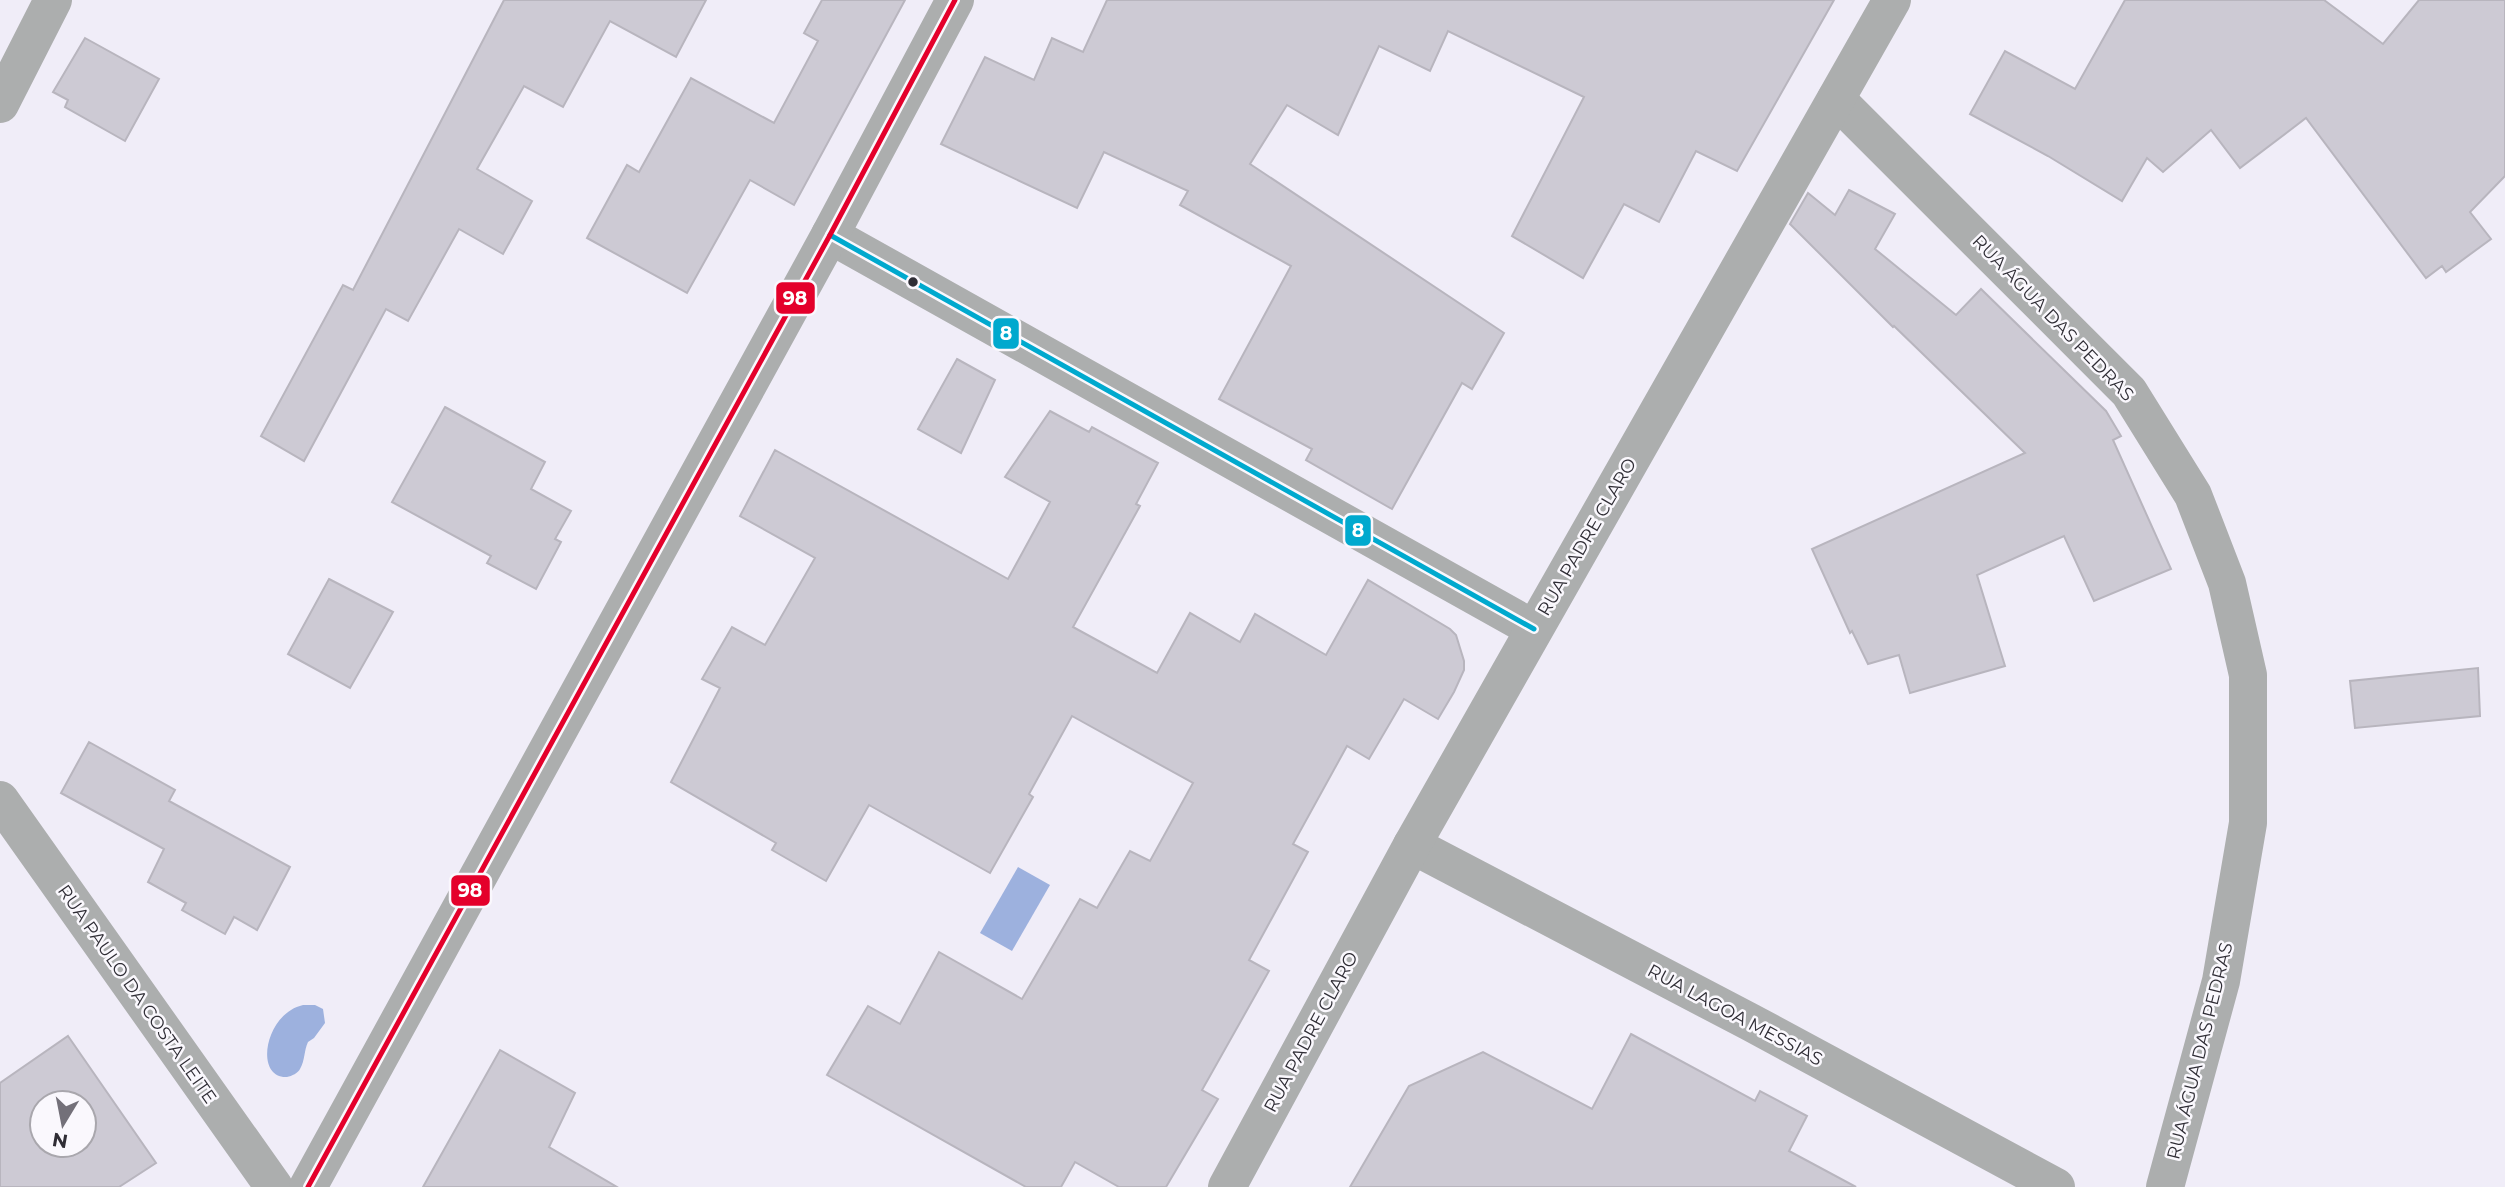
<svg xmlns="http://www.w3.org/2000/svg" width="2505" height="1187" font-family="Montserrat,sans-serif">
<style>
.water{fill:#9db1de}
.building{fill:#cdcad4;stroke:#b8b5be;stroke-width:2;fill-rule:evenodd}
.lines{fill:none;stroke-linecap:round;stroke-linejoin:round}
.minor{stroke:#acaeae;stroke-width:38}
.bus-1-casing{stroke:#faf8fd;stroke-width:10}
.bus-2-casing{stroke:#faf8fd;stroke-width:10}
.bus-1{stroke:#00a9ce;stroke-width:5}
.bus-2{stroke:#e4002b;stroke-width:5}
.bus-dot{fill:#2f2d35;stroke:#faf8fd;stroke-width:2.5}
.labels{text-anchor:middle;stroke-width:5;stroke-linejoin:round;paint-order:stroke}
.street-label{font-size:18px;fill:#2f2d35;stroke:#faf8fd}
.line-badge{stroke:#faf8fd;stroke-width:2.5}
.badge-label{font-size:19px;text-anchor:middle;font-weight:bold;fill:#fff}
</style>
<rect width="100%" height="100%" fill="#f0edf8"/>
<g class="water">
<polygon points="1018,867 1050,885 1012,951 980,933"/>
<path d="M303,1005H315L323,1009L325,1023L314,1038L308,1042C304,1050 305,1061 300,1069C298,1073 292,1076 287,1077C254,1079 264,1014 303,1005Z"/>
</g>
<g class="building">
<polygon points="504,0 706,0 676,57 610,21 563,107 524,86 477,169 532,201 503,254 459,229 408,321 386,309 304,461 261,436 343,285 353,290"/>
<polygon points="822,0 905,0 794,205 750,180 687,293 587,238 627,165 639,172 691,78 774,123 818,41 804,33"/>
<polygon points="1107,0 1834,0 1737,171 1696,151 1659,222 1624,204 1583,278 1512,236 1584,97 1448,31 1430,71 1379,46 1338,135 1287,105 1250,164 1504,333 1472,389 1462,383 1392,509 1306,460 1312,449 1219,399 1291,266 1180,205 1188,191 1104,152 1077,208 941,144 985,57 1034,80 1052,38 1083,52"/>
<polygon points="2125,0 2324,0 2383,44 2419,0 2505,0 2505,176 2470,212 2491,239 2446,272 2442,266 2426,278 2306,118 2240,168 2211,130 2163,172 2147,158 2122,201 2048,156 1970,114 2005,51 2075,89"/>
<polygon points="85,38 159,79 125,141 65,107 68,100 53,92"/>
<polygon points="1849,190 1895,214 1875,249 1956,315 1981,289 2106,411 2121,436 2113,440 2171,569 2094,601 2064,536 1977,575 2005,666 1910,693 1899,655 1868,664 1852,631 1850,633 1812,549 2025,453 1894,326 1893,327 1790,224 1808,193 1835,215"/>
<polygon points="957,359 995,380 961,453 918,429"/>
<polygon points="445,407 545,462 531,489 571,511 555,539 561,542 536,589 487,563 491,556 392,502"/>
<polygon points="1050,411 1089,432 1092,427 1158,463 1136,504 1140,506 1073,627 1157,673 1190,613 1240,642 1255,614 1326,655 1368,580 1450,629 1456,635 1464,661 1464,670 1454,692 1438,719 1404,699 1369,759 1347,746 1293,844 1308,852 1249,960 1269,971 1202,1090 1218,1099 1166,1187 1119,1187 1075,1162 1061,1187 1026,1187 827,1075 868,1006 900,1024 939,952 1022,999 1080,899 1097,908 1130,851 1150,861 1193,783 1072,716 1029,794 1033,797 990,873 869,805 826,881 772,850 776,843 671,782 720,688 702,679 732,627 765,645 815,558 740,516 775,450 1008,579 1050,502 1005,477"/>
<polygon points="329,579 393,612 350,688 288,654"/>
<polygon points="2478,668 2480,716 2355,728 2350,681"/>
<polygon points="89,742 175,790 169,801 290,867 257,930 234,917 225,934 182,910 186,903 148,882 164,849 61,793"/>
<polygon points="1631,1034 1755,1101 1760,1091 1807,1116 1789,1151 1856,1187 1350,1187 1409,1086 1483,1052 1592,1109"/>
<path d="M68,1036L156,1163L119,1187H0V1083ZM42,1103H84V1145H42Z"/>
<polygon points="500,1050 575,1093 549,1147 617,1187 423,1187"/>
</g>
<g class="lines">
<g class="minor">
<polyline points="1836,99 2129,392 2193,495 2227,583 2248,675 2248,823 2221,981 2165,1187"/>
<polyline points="0,104 53,0"/>
<polyline points="830,235 1534,629"/>
<polyline points="0,800 274,1187"/>
<polyline points="1412,845 1750,1022 2056,1187"/>
<polyline points="308,1187 830,235 955,0"/>
<polyline points="1227,1187 1412,845 1892,0"/>
</g>
<g class="bus-1-casing">
<polyline id="bus-1" points="830,235 1534,629"/>
</g>
<g class="bus-2-casing">
<polyline id="bus-2" points="308,1187 830,235 955,0"/>
</g>
<use href="#bus-1" class="bus-1"/>
<use href="#bus-2" class="bus-2"/>
</g>
<circle class="bus-dot" cx="913" cy="282" r="6"/>
<g class="labels">
<g class="street-label">
<text transform="translate(2053 318) rotate(46)" y="6">RUA ÁGUA DAS PEDRAS</text>
<text transform="translate(1587 537) rotate(-60)" y="6">RUA PADRE CLARO</text>
<text transform="translate(137 994) rotate(55)" y="6">RUA PAULO DA COSTA LEITE</text>
<text transform="translate(1735 1015) rotate(28)" y="6">RUA LAGOA MESSIAS</text>
<text transform="translate(1311 1032) rotate(-62)" y="6">RUA PADRE CLARO</text>
<text transform="translate(2200 1051) rotate(-76)" y="6">RUA ÁGUA DAS PEDRAS</text>
</g>
</g>
<g class="line-badge">
<rect x="775" y="281" width="41" height="34" rx="7" fill="#e4002b"/>
<rect x="992" y="317" width="28" height="33" rx="7" fill="#00a9ce"/>
<rect x="1344" y="514" width="28" height="33" rx="7" fill="#00a9ce"/>
<rect x="450" y="874" width="41" height="33" rx="7" fill="#e4002b"/>
</g>
<g class="badge-label">
<text x="795" y="305">98</text>
<text x="1006" y="340">8</text>
<text x="1358" y="537">8</text>
<text x="470" y="897">98</text>
</g>
<g transform="translate(63 1124) rotate(190)"><circle r="33" fill="#faf8fd" stroke="#a9a7ad" stroke-width="2"/>
<path d="M0-5L12 26L0 18L-12 26Z" fill="#737079"/>
<text y="-10" font-size="19" font-weight="bold" text-anchor="middle" fill="#2f2d35">N</text>
</g>
</svg>
